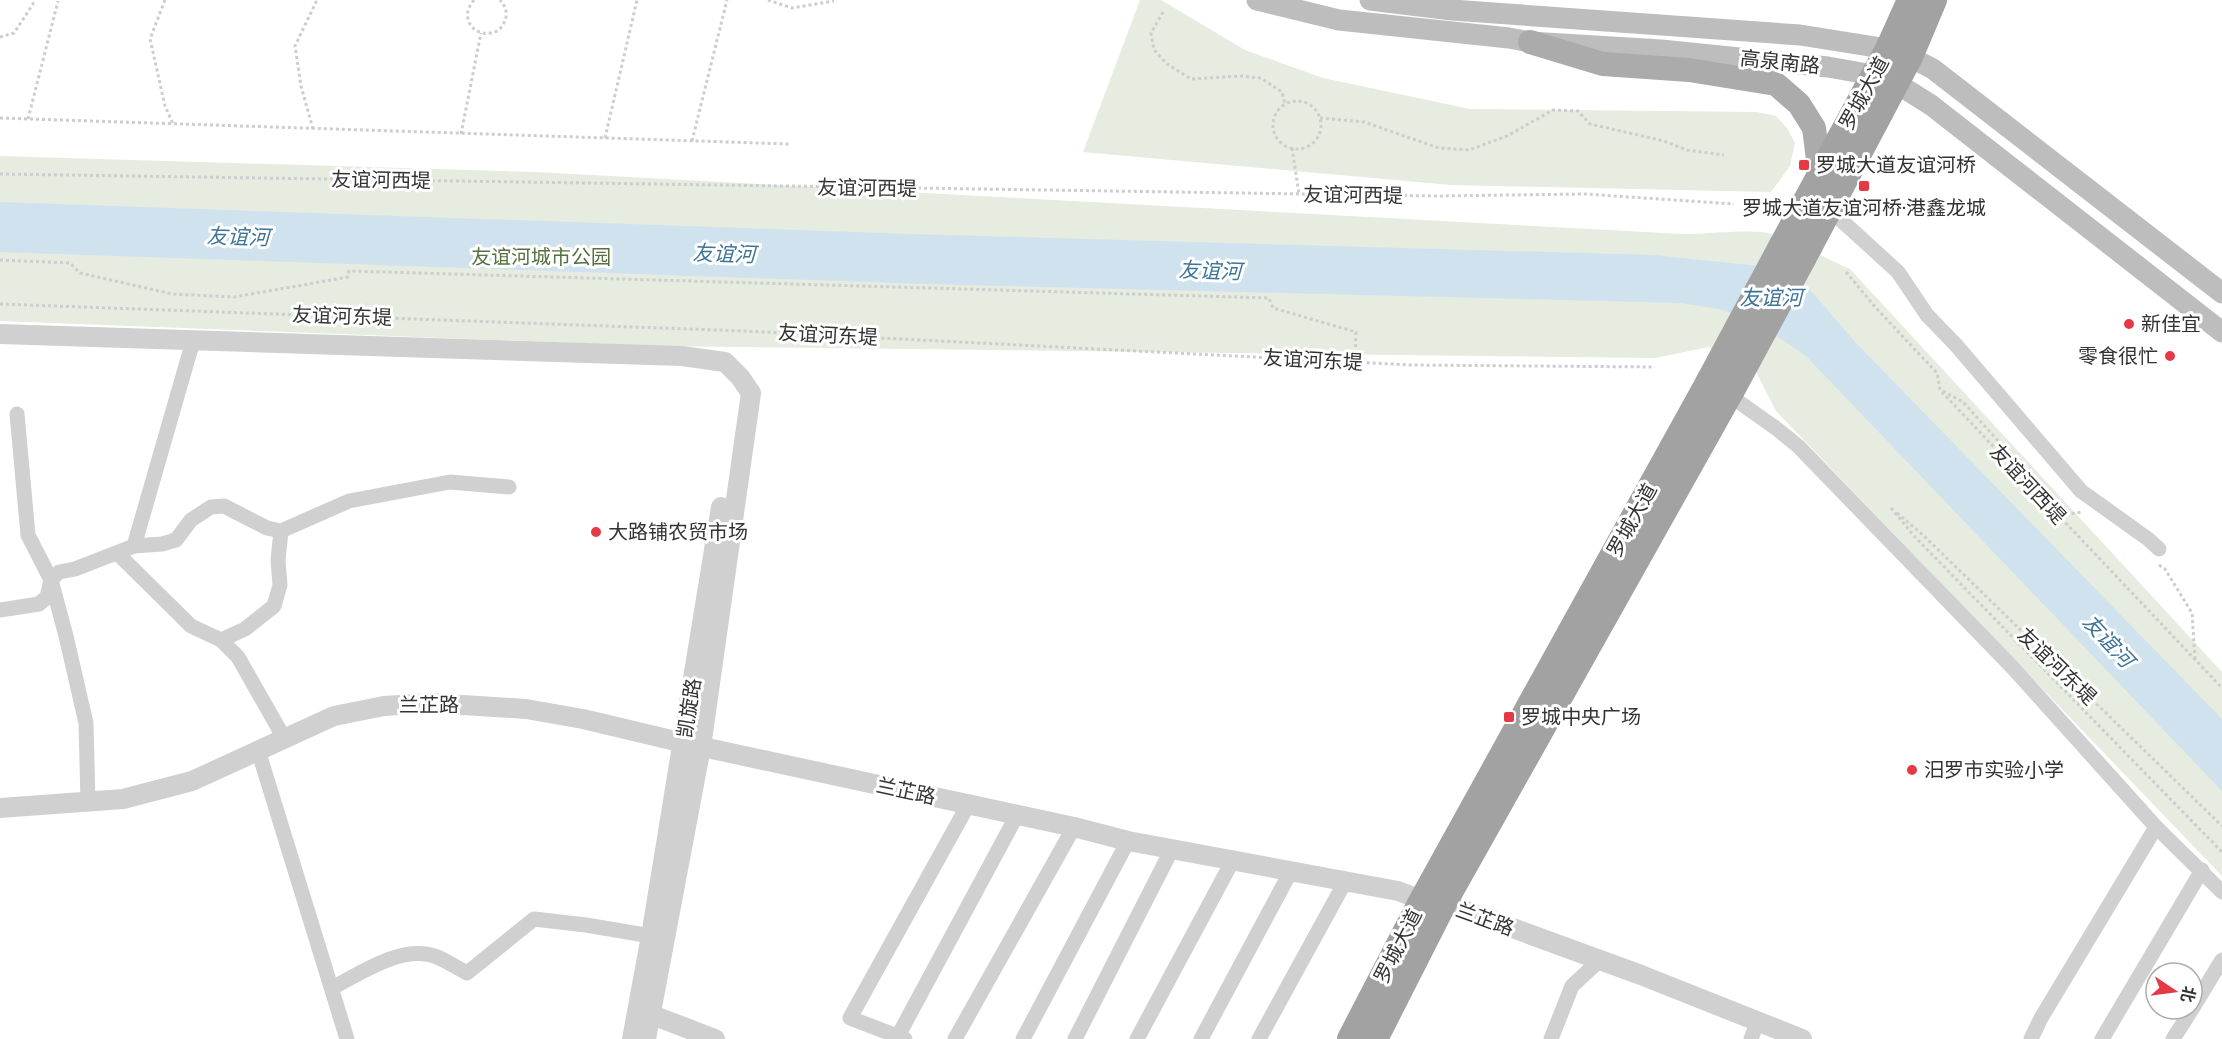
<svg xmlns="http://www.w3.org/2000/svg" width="2222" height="1039" font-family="'DM Sans','Noto Sans SC',sans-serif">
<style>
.green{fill:#e6ecdf}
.water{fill:#cfe2ee}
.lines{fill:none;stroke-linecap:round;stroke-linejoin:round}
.path{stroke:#cdcdcd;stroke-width:3;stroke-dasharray:3 3;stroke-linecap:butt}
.minor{stroke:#d0d0d0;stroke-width:15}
.tertiary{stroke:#d0d0d0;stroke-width:20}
.secondary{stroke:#bdbdbd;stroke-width:21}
.primary{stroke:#ababab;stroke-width:24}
.trunk{stroke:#a2a2a2;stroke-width:26}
.trunk-bridge{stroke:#a2a2a2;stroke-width:26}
.poi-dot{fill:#e63946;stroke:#fff;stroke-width:2}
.labels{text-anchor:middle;stroke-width:6;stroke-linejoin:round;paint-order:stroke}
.street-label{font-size:20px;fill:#333;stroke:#fff}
.poi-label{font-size:20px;fill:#333;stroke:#fff;text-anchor:start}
.park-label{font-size:20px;fill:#56703f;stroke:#fff}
.water-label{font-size:21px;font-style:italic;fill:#3f7597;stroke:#fff}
</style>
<rect width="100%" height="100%" fill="#fff"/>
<g class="green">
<polygon points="1140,0 1161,0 1245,50 1323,78 1470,109 1757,112 1776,116 1787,128 1795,143 1790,166 1771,192 1451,185 1083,152"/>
<path d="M0,156L536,172L1682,234C1705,234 1739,230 1761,232C1794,237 1820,257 1850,269L2222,672V876L1776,411L1755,370L1735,358L1709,347L1655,358L656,346L0,321Z"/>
</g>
<polygon class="water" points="0,202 911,234 1653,255 1778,268 1813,293 1855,342 2222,719 2222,791 1806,356 1755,321 1719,309 1680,303 926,284 0,252"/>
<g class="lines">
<g class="path">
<polyline points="165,0 150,39 165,106 173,124"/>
<path d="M474,0C457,19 477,42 499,30C508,20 509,10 500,0"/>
<polyline points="768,0 792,8 834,1"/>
<polyline points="1163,12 1151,33 1154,50 1167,64 1191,79 1240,76 1261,78 1282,92 1285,104"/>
<polyline points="0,37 14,33 33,4 33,0"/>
<circle cx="1297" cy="125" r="24"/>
<polyline points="0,118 789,144"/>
<polyline points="1320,118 1364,122 1439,148 1469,150 1507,136 1553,110 1578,111 1590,124 1664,141 1687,150 1724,155"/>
<polyline points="28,119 58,1"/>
<polyline points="313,129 301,86 295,46 317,0"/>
<polyline points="461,134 481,33"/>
<polyline points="605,138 637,0"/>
<polyline points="692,141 727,0"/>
<polyline points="1292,148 1299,194"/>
<polyline points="0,174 1437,196 1585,194 1734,204"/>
<polyline points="0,260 70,263 80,273 172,294 234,297 348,277 349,271 1269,298 1273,308 1356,332 1355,362"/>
<polyline points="1846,272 1876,308 1937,373 1940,390 2222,688"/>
<polyline points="0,304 744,331 1411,365 1655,367"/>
<polyline points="1943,391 1963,402 2056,505 2069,514 2083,512"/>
<polyline points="1891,508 1915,537 2222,852"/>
<polyline points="1897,513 1922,534 2222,826"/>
<polyline points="2159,565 2165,569 2192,613 2195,659"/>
</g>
<g class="minor">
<polyline points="1829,209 1898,272 1927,315 1956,345 2081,491 2148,539 2159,549"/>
<polyline points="1729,395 1777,429 1798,446 2013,668 2156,827 2222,892"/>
<polyline points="17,414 28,535 51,580 66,636 86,723 88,802"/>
<polyline points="134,546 193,341"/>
<polyline points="117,553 191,626 221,640 238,657 284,738"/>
<polyline points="0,610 39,604 47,597 51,580 59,572 75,569 134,546 162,544 176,540 191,520 211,507 224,506 267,528 281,531 349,501 450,482 509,487"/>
<polyline points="221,640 245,629 274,606 280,585 278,560 281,531"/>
<polyline points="258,750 347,1039"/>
<path d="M332,988C361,973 404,943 437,957C447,961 457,968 467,973L534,919L586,925L651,936"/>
<polyline points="2192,1009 2222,960"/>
<polyline points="898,1036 1017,815"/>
<polyline points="905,1039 850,1018 968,805"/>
<polyline points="955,1039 1074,827"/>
<polyline points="1023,1039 1128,841"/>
<polyline points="1075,1039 1172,849"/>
<polyline points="1137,1039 1233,860"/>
<polyline points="1201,1039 1291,871"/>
<polyline points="1259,1039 1345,882"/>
<polyline points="1551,1039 1572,986 1600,960"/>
<polyline points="1751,1039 1758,1020"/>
<polyline points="2031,1039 2041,1018 2156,827"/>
<polyline points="2102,1039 2202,870"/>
<polyline points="2173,1039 2192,1009"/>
</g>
<g class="tertiary">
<polyline points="0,334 682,356 725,362 740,377 751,393 701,747 646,1039"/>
<polyline points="0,808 123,799 192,781 334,716 384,706 432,703 526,709 583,719 684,743 1074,827 1128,841 1398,891 1422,900 1444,903 1641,975 1802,1039"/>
<polyline points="639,1010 715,1039"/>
<polyline points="632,1039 651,936 721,507"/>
</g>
<g class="secondary">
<polyline points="1257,0 1339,20 1509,38 1530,42 1661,50 1828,67 1873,75 1896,83 1931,105 2222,332"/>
<polyline points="1370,0 1452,10 1800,35 1888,49 1910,57 1933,69 2222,293"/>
</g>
<polyline class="primary" points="1530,42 1603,64 1689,70 1776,84 1799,104 1814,128 1820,175"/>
<g class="trunk">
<polyline points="1782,245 1888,49 1910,0"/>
<polyline points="1803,259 1910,57 1934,0"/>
<polyline points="1350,1039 1422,900 1709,381"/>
<polyline points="1375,1039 1444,903 1731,392"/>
</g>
<g class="trunk-bridge">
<polyline points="1709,381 1782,245"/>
<polyline points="1731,392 1803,259"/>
</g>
</g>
<g class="poi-dot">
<rect x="1798" y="159" width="12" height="12" rx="3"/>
<rect x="1858" y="180" width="12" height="12" rx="3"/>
<circle cx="2129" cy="324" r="6"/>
<circle cx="2170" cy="356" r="6"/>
<circle cx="596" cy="532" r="6"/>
<rect x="1503" y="711" width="12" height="12" rx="3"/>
<circle cx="1912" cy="770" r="6"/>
</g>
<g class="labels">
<g class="street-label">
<text transform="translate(1780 62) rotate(6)" y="7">高泉南路</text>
<text transform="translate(1864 93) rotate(-61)" y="7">罗城大道</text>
<text transform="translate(381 180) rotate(1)" y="7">友谊河西堤</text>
<text transform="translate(867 188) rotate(1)" y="7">友谊河西堤</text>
<text transform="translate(1353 195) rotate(1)" y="7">友谊河西堤</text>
<text transform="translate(342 316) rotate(2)" y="7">友谊河东堤</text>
<text transform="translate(828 335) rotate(3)" y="7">友谊河东堤</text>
<text transform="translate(1313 360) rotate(3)" y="7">友谊河东堤</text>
<text transform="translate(2028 484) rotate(47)" y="7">友谊河西堤</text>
<text transform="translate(1632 520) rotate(-61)" y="7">罗城大道</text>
<text transform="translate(2057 666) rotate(44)" y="7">友谊河东堤</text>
<text x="429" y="712">兰芷路</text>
<text transform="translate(689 708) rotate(-81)" y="7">凯旋路</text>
<text transform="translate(906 791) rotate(12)" y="7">兰芷路</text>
<text transform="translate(1485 919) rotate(20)" y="7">兰芷路</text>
<text transform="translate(1398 946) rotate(-63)" y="7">罗城大道</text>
</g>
<g class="poi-label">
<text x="1816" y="172">罗城大道友谊河桥</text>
<text x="1864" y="215" text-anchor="middle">罗城大道友谊河桥·港鑫龙城</text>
<text x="2141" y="331">新佳宜</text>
<text x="2158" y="363" text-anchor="end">零食很忙</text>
<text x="608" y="539">大路铺农贸市场</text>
<text x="1521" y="724">罗城中央广场</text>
<text x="1924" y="777">汨罗市实验小学</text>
</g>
<g class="park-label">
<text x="541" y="264">友谊河城市公园</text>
</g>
<g class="water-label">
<text transform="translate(238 237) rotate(2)" y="7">友谊河</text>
<text transform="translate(724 254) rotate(2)" y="7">友谊河</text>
<text transform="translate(1210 271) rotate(2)" y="7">友谊河</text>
<text x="1771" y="305">友谊河</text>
<text transform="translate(2108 641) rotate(47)" y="7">友谊河</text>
</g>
</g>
<g transform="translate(2174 991) rotate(103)"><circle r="28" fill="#ffffff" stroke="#adadad" stroke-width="1.5"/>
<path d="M0-4.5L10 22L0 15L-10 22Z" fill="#e63946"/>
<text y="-9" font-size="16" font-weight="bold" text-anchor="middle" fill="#333333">北</text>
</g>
</svg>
